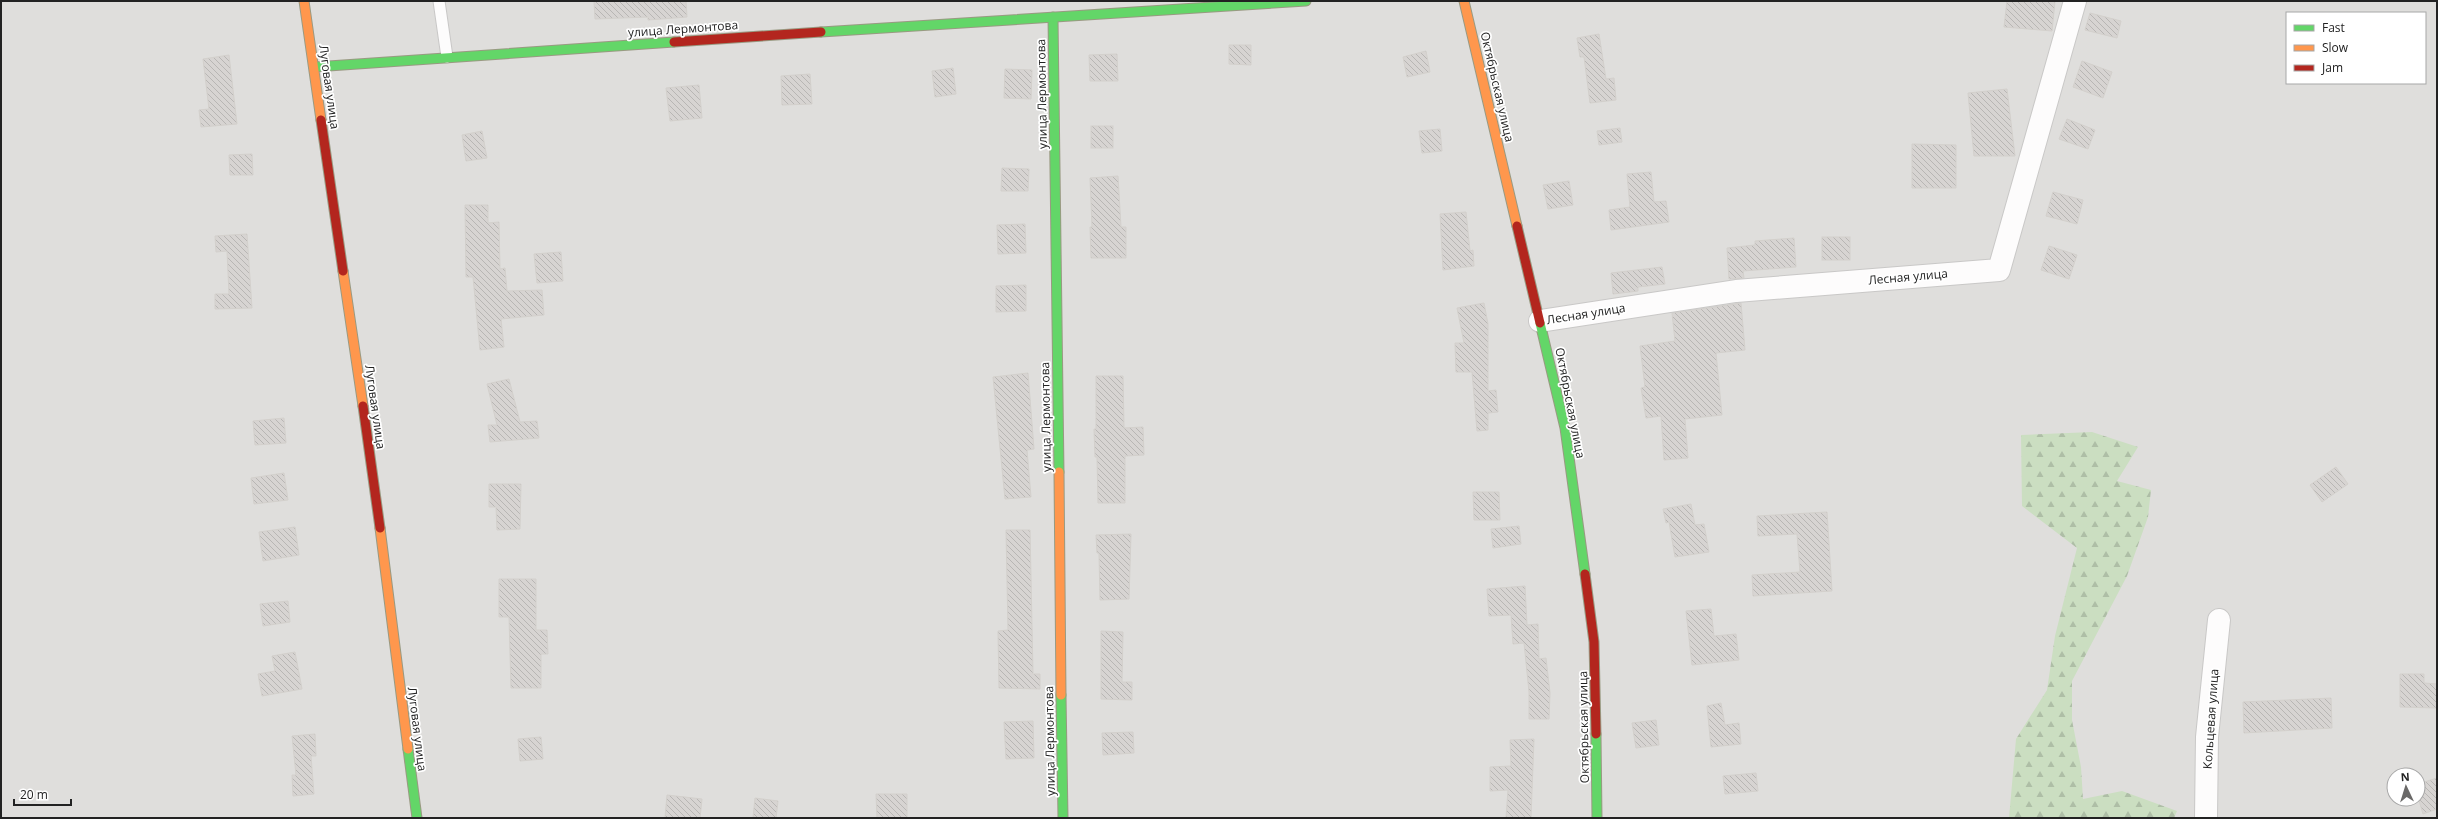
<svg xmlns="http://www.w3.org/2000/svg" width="2438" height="819" font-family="'Open Sans',sans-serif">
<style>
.residential{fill:#dfdedc;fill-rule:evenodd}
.forest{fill:url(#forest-firs)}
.building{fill:url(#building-back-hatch);stroke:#d3d0cc}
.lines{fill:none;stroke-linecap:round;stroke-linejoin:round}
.lane-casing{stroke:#c9c8c7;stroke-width:13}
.street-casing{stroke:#c9c8c7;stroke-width:24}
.fast-casing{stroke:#999a82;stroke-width:11}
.slow-casing{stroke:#999a82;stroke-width:11}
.jam-casing{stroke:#999a82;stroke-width:11}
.lane{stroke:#fdfcfc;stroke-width:11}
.street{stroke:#fdfcfc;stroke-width:22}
.fast{stroke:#63d668;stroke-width:9}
.slow{stroke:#ff974d;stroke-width:9}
.jam{stroke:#b3261e;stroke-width:9}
.labels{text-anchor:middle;stroke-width:3.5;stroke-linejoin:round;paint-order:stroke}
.street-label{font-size:12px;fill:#222;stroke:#fff}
</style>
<defs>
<pattern id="forest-firs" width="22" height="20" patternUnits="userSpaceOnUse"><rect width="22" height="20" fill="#cbdec1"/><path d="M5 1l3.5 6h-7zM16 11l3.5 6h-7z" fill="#aebea6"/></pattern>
<pattern id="building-back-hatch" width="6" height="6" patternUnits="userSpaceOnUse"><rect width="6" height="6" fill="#d7d4d2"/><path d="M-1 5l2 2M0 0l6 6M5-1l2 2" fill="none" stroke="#b8b6b4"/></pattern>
</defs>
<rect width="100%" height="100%" fill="#f0eeeb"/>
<path class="residential" d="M1,1H2437V818H1ZM2287,13H2425V83H2287ZM2394,775H2418V799H2394Z"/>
<polygon class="forest" points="2092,432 2138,447 2117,481 2151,490 2148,517 2127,576 2072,681 2072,720 2081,767 2083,799 2122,791 2177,811 2174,818 2009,818 2016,739 2047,690 2055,636 2077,548 2022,506 2021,435"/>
<g class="building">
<polygon points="594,1 686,1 687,17 648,20 648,17 595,19"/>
<polygon points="2007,1 2055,1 2052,31 2004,27"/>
<polygon points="2090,13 2121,21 2117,38 2085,30"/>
<polygon points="1599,34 1606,79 1614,78 1616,100 1590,103 1584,57 1580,57 1577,38"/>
<polygon points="1229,45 1251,45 1251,65 1229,64"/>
<polygon points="1426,51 1430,72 1407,77 1403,57"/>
<polygon points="1117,54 1118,81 1090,81 1089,55"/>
<polygon points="229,55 237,124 201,127 199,110 209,109 203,59"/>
<polygon points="2082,61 2112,72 2103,98 2073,87"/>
<polygon points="953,68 956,94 935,97 932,71"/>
<polygon points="1005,69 1032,70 1031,99 1004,98"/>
<polygon points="810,74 812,104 782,105 781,76"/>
<polygon points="699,85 702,118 670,121 666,88"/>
<polygon points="2007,89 2015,156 1974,156 1968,93"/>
<polygon points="2067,119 2095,130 2088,149 2059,139"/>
<rect x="1091" y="126" width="22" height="22"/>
<polygon points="1620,128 1622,142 1599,145 1597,131"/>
<polygon points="1440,129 1442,151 1422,153 1419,131"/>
<polygon points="482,131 487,158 466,161 462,135"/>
<polygon points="1912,144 1956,145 1956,188 1912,188"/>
<polygon points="252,154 253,175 230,175 229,155"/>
<polygon points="1002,168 1029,169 1028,191 1001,191"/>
<polygon points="1651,172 1654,202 1666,201 1669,222 1611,230 1609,210 1630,207 1627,174"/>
<polygon points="1118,176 1121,227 1126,227 1126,258 1091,258 1090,227 1092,227 1090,178"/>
<polygon points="1569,181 1573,205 1548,209 1543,185"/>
<polygon points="2053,192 2083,200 2077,224 2046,216"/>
<polygon points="465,205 488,205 488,223 499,222 500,269 505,268 507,291 542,290 544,315 501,319 504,347 480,350 473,277 466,277"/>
<polygon points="1466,212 1470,251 1473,250 1474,266 1443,270 1440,214"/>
<polygon points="1025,224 1026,253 998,254 997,225"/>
<polygon points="247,234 252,308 215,309 215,294 229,294 227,251 216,252 215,236"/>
<rect x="1822" y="237" width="28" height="23"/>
<polygon points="1794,238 1796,267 1743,271 1744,278 1729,279 1727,248 1755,245 1755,241"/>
<polygon points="2049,246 2077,255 2069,279 2041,270"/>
<polygon points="561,252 563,281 537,283 534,254"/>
<polygon points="1662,267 1665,284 1638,287 1638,291 1613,294 1611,273"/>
<polygon points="1026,285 1026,311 996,312 996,286"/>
<polygon points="1484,303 1488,324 1488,391 1496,390 1498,412 1488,413 1488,430 1477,431 1472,372 1456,372 1455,343 1464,343 1457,308"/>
<polygon points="1741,303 1745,350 1716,353 1722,415 1685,419 1688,458 1664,460 1661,416 1646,418 1641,388 1645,387 1640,346 1675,341 1672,313"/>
<polygon points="1028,373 1034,449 1027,450 1031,497 1005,499 993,377"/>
<polygon points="1096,376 1123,376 1124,428 1143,427 1144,455 1125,456 1125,503 1098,503 1097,457 1095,457 1094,429 1096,429"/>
<polygon points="509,379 520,422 537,421 539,438 490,442 488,425 497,425 487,384"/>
<polygon points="284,418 286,443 255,445 253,421"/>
<polygon points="2336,467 2348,484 2322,502 2310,485"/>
<polygon points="284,473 288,500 254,504 251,478"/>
<polygon points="489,484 521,484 520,529 497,530 496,507 489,507"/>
<polygon points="1473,492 1499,492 1500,520 1474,520"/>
<polygon points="1691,504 1695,525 1704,524 1709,552 1675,557 1669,522 1666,523 1663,509"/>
<polygon points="1827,512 1832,591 1753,596 1752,575 1800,572 1797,534 1758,536 1757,516"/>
<polygon points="1519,526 1521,544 1493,548 1491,529"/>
<polygon points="295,527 299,555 263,561 259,532"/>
<polygon points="1006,530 1030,530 1033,674 1040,674 1040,689 999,688 998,631 1008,630"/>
<polygon points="1131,534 1129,599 1100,600 1099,553 1097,553 1096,535"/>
<polygon points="499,579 536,579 536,630 547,630 548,654 541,654 541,688 511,688 509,617 499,617"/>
<polygon points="1525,586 1527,625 1538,624 1539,659 1546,658 1550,693 1549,719 1529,719 1529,692 1524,643 1513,644 1511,615 1489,616 1487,589"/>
<polygon points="288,601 290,622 263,626 260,604"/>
<polygon points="1711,609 1714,636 1736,634 1739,660 1692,665 1686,611"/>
<polygon points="1101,631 1123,632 1122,682 1132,682 1132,700 1101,699"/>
<polygon points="295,652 302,689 262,696 258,674 275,671 272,656"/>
<polygon points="2400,674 2424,674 2424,683 2437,684 2437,708 2400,707"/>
<polygon points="2331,698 2332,728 2244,733 2243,702"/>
<polygon points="1721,703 1725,725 1739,723 1741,744 1711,747 1707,706"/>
<polygon points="1656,720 1659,745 1636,748 1632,723"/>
<polygon points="1033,721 1034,758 1006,759 1004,722"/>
<polygon points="1133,732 1134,753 1103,755 1102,733"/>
<polygon points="315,734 316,756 311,756 314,794 293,796 292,775 296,775 292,736"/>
<polygon points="541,737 543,759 520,761 518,739"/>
<polygon points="1534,739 1531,818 1506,818 1508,790 1490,791 1490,767 1511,766 1510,740"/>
<polygon points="1756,773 1758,791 1725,794 1723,776"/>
<polygon points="2437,778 2437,809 2423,814 2418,797 2418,784"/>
<polygon points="876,794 907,794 907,818 877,818"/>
<polygon points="667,795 702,799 700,818 665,818"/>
<polygon points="755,798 778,801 776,818 753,818"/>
</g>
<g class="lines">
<g class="lane-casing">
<polyline id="lane" points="439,1 447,57"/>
</g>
<g class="street-casing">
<g id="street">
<polyline points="1540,321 1736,291 1999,270 2075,1"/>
<polyline points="2206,818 2207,737 2219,620"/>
</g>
</g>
<g class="fast-casing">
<g id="fast">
<polyline points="1053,17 1059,472"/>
<polyline points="821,32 1306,1"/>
<polyline points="314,67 674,42"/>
<polyline points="1540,323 1565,428 1585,574"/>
<polyline points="1061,695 1063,818"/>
<polyline points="1596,734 1597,818"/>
<polyline points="408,749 417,818"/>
</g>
</g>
<g class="slow-casing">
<g id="slow">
<polyline points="304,1 321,120"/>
<polyline points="1464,1 1517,226"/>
<polyline points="343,271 363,406"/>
<polyline points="1059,472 1061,695"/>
<polyline points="380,528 408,749"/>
</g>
</g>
<g class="jam-casing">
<g id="jam">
<polyline points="674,42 821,32"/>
<polyline points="321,120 343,271"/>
<polyline points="1517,226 1540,323"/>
<polyline points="363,406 380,528"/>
<polyline points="1585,574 1594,642 1596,734"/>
</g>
</g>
<use href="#lane" class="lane"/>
<use href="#street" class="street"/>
<use href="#fast" class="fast"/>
<use href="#slow" class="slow"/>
<use href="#jam" class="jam"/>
</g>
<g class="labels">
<g class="street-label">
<text transform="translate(683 29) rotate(-4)" y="4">улица Лермонтова</text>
<text transform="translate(329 87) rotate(82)" y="4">Луговая улица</text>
<text transform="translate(1497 87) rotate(77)" y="4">Октябрьская улица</text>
<text transform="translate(1042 94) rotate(-91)" y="4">улица Лермонтова</text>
<text transform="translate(1908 277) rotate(-5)" y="4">Лесная улица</text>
<text transform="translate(1586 314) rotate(-9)" y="4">Лесная улица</text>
<text transform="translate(1570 403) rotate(79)" y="4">Октябрьская улица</text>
<text transform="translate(375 407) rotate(82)" y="4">Луговая улица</text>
<text transform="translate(1046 417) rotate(-91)" y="4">улица Лермонтова</text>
<text transform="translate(2211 719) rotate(-86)" y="4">Кольцевая улица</text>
<text transform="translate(1584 727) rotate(-91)" y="4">Октябрьская улица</text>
<text transform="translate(417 729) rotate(83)" y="4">Луговая улица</text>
<text transform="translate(1050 741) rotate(-91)" y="4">улица Лермонтова</text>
</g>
</g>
<rect width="2438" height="819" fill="none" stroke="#222222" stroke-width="4"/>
<rect x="2286" y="12" width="140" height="72" fill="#ffffff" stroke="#a7a7a7"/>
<rect x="2294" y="25" width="20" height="6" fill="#63d668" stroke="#a7a7a7"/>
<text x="2322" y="32" font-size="12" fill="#222222">Fast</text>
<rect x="2294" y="45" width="20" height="6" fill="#ff974d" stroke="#a7a7a7"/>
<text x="2322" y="52" font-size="12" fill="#222222">Slow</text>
<rect x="2294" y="65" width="20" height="6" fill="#b3261e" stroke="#a7a7a7"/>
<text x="2322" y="72" font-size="12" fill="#222222">Jam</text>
<g transform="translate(2406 787) rotate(356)"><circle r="19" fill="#ffffff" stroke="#a7a7a7"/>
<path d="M0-3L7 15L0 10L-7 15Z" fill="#6a6968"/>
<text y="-6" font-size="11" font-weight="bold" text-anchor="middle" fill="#222222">N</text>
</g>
<path d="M14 799v6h57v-6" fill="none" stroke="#222222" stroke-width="2"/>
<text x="20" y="799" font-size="12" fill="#222222" stroke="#ffffff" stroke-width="3" paint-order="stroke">20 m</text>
</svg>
